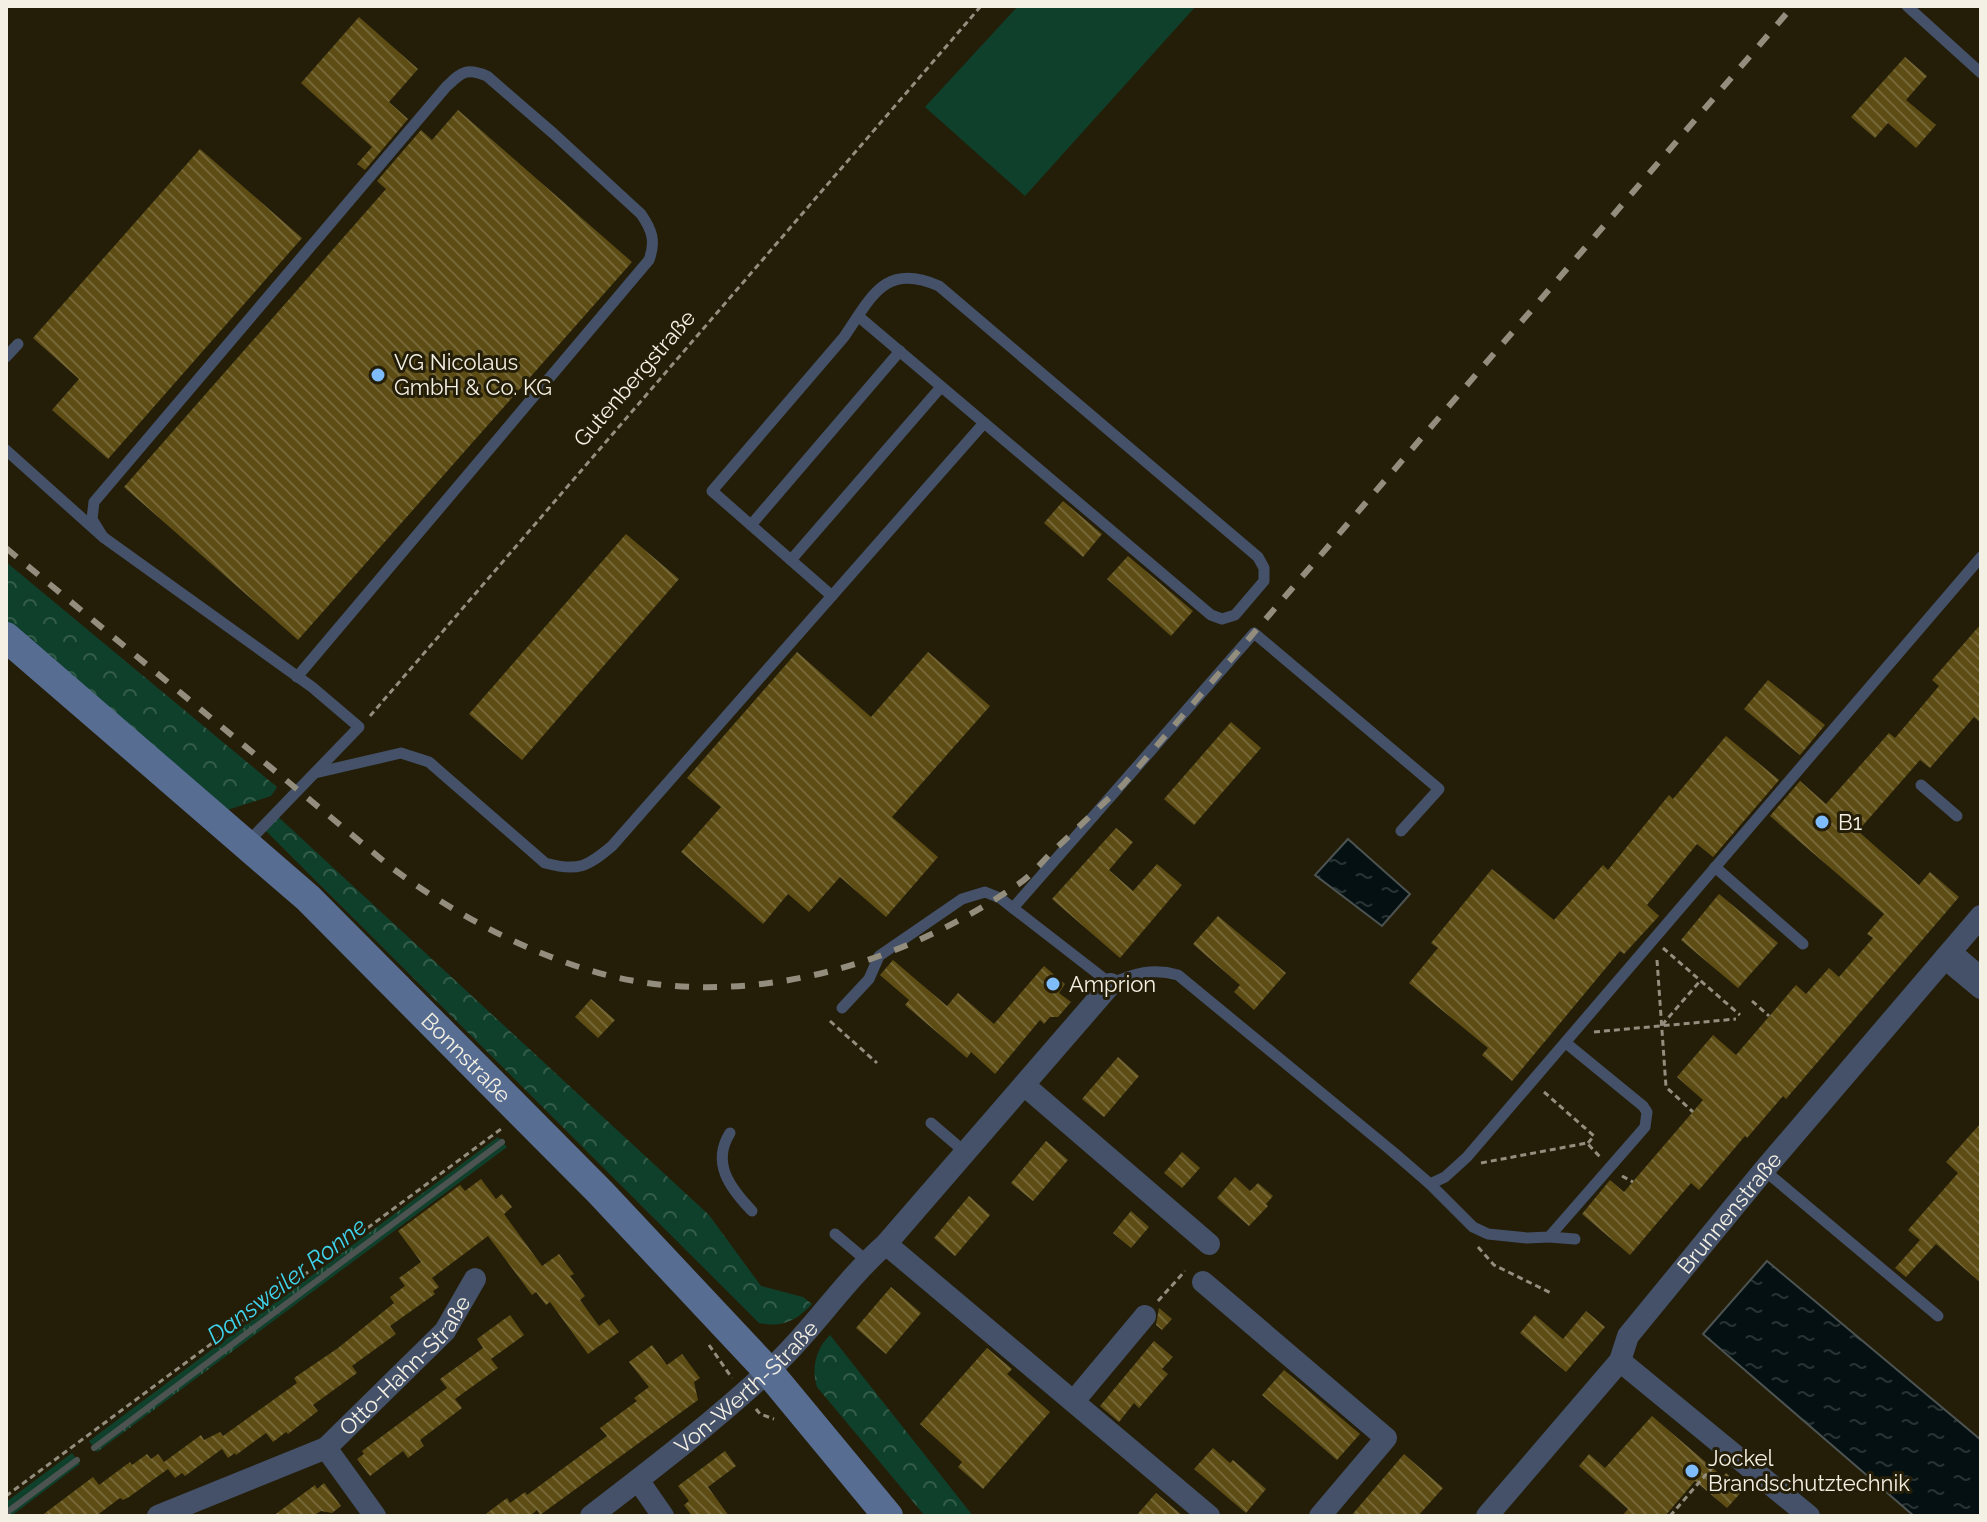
<svg xmlns="http://www.w3.org/2000/svg" width="1987" height="1522" font-family="Raleway,sans-serif">
<style>
.grass{fill:url(#grass-tufts)}
.forest{fill:url(#forest-crowns)}
.garden{fill:#0f402c}
.water{fill:url(#water-ripples);stroke:#4c5351;stroke-width:2}
.lines{fill:none;stroke-linecap:round;stroke-linejoin:round}
.stream{stroke:#4c5351;stroke-width:6}
.building{fill:url(#building-back-hatch)}
.path{stroke:#938e7e;stroke-width:3;stroke-dasharray:6 4;stroke-linecap:butt}
.service{stroke:#445168;stroke-width:11}
.minor{stroke:#445168;stroke-width:22}
.secondary{stroke:#586d92;stroke-width:30}
.rail{stroke:#928d7c;stroke-width:6;stroke-dasharray:14 14;stroke-linecap:butt}
.poi-dot{fill:#7ebdf9;stroke:#241e09;stroke-width:3}
.labels{text-anchor:middle;stroke-width:6;stroke-linejoin:round;paint-order:stroke}
.poi-label{font-size:22px;fill:#f4f0e3;stroke:#241e09;text-anchor:start}
.street-label{font-size:22px;fill:#f4f0e3;stroke:#241e09}
.water-label{font-size:24px;font-style:italic;fill:#3fd3ed;stroke:#241e09}
</style>
<defs>
<pattern id="grass-tufts" width="24" height="20" patternUnits="userSpaceOnUse" patternTransform="scale(2)"><rect width="24" height="20" fill="#0f402c"/><path d="M3 7l-1-3M5 7V3M7 7l1-3M15 17l-1-3M17 17v-4M19 17l1-3" fill="none" stroke="#335c4a"/></pattern>
<pattern id="forest-crowns" width="20" height="18" patternUnits="userSpaceOnUse" patternTransform="scale(2)"><rect width="20" height="18" fill="#0f402c"/><path d="M2 6a3 3 0 1 1 6 0M12 15a3 3 0 1 1 6 0" fill="none" stroke="#335c4a"/></pattern>
<pattern id="water-ripples" width="26" height="14" patternUnits="userSpaceOnUse" patternTransform="scale(2)"><rect width="26" height="14" fill="#041012"/><path d="M2 4q2-2 4 0t4 0M15 11q2-2 4 0t4 0" fill="none" stroke="#293334"/></pattern>
<pattern id="building-back-hatch" width="6" height="6" patternUnits="userSpaceOnUse" patternTransform="scale(2)"><rect width="6" height="6" fill="#5d4d15"/><path d="M-1 5l2 2M0 0l6 6M5-1l2 2" fill="none" stroke="#756737"/></pattern>
</defs>
<rect width="100%" height="100%" fill="#241e09"/>
<g class="grass">
<polygon points="498,1137 507,1147 97,1452 89,1441"/>
<polygon points="72,1453 80,1464 11,1516 6,1516 6,1502"/>
</g>
<g class="forest">
<polygon points="6,562 277,787 271,796 227,810 6,621"/>
<path d="M274,813L709,1215L761,1286L803,1297L812,1304C796,1321 782,1328 759,1323L262,827Z"/>
<path d="M830,1335L973,1516H925L817,1387C811,1368 816,1349 830,1335Z"/>
</g>
<polygon class="garden" points="1018,6 1196,6 1025,196 925,107"/>
<g class="water">
<polygon points="1348,839 1410,894 1382,926 1315,875"/>
<polygon points="1767,1261 1981,1440 1981,1516 1914,1516 1703,1334"/>
</g>
<g class="lines">
<g class="stream">
<polyline points="94,1448 502,1142"/>
<polyline points="6,1513 77,1460"/>
</g>
</g>
<g class="building">
<polygon points="359,17 418,69 389,102 408,119 365,170 357,164 372,147 301,83"/>
<polygon points="1905,57 1927,76 1906,100 1936,125 1916,148 1888,123 1875,138 1851,117"/>
<polygon points="458,110 632,262 298,640 124,487 386,189 377,181 421,130 432,140"/>
<polygon points="200,149 302,238 108,459 52,410 79,379 33,338"/>
<polygon points="1063,501 1102,534 1083,557 1044,523"/>
<polygon points="626,534 679,579 522,760 469,714"/>
<polygon points="1128,556 1193,611 1171,636 1107,579"/>
<polygon points="1981,624 1981,723 1974,717 1930,768 1920,760 1858,831 1919,885 1930,872 1959,897 1786,1099 1783,1096 1747,1138 1745,1136 1699,1190 1691,1183 1630,1255 1582,1214 1610,1180 1624,1192 1703,1100 1677,1077 1713,1035 1736,1055 1796,985 1806,994 1829,968 1839,977 1873,938 1867,934 1884,914 1770,816 1800,781 1826,804 1889,733 1895,738 1939,686 1932,680"/>
<polygon points="797,652 871,717 928,652 990,706 892,817 938,857 886,917 840,877 809,912 788,894 763,924 681,852 721,807 687,778"/>
<polygon points="1768,680 1825,725 1800,755 1744,709"/>
<polygon points="1231,722 1261,748 1194,825 1164,799"/>
<polygon points="1726,736 1779,780 1713,857 1697,844 1647,905 1659,916 1624,954 1620,951 1512,1081 1482,1055 1488,1048 1409,983 1438,948 1431,943 1492,869 1554,920 1603,865 1608,870 1669,795 1673,799"/>
<polygon points="1116,828 1133,842 1109,870 1133,891 1157,864 1182,885 1120,958 1052,899"/>
<polygon points="1719,894 1778,943 1738,988 1681,940"/>
<polygon points="1218,916 1286,973 1254,1010 1234,992 1240,985 1193,944"/>
<polygon points="893,960 947,1006 958,993 994,1024 1044,966 1065,984 1059,993 1071,1002 1058,1017 1050,1017 1044,1024 1040,1020 995,1074 971,1052 967,1058 905,1005 909,1000 880,975"/>
<polygon points="591,999 615,1020 598,1038 575,1017"/>
<polygon points="1118,1057 1139,1076 1104,1117 1082,1099"/>
<polygon points="1981,1123 1981,1283 1936,1244 1906,1277 1895,1268 1920,1240 1908,1230 1958,1173 1946,1162"/>
<polygon points="1046,1141 1068,1160 1033,1201 1011,1183"/>
<polygon points="1182,1152 1200,1168 1182,1188 1164,1173"/>
<polygon points="1235,1177 1250,1191 1258,1183 1273,1196 1266,1204 1268,1206 1249,1226 1217,1198"/>
<polygon points="481,1179 496,1199 502,1194 512,1207 504,1214 542,1266 559,1254 574,1274 570,1276 585,1296 580,1300 599,1326 609,1319 619,1332 588,1354 550,1302 546,1305 536,1292 532,1295 488,1236 432,1278 439,1287 433,1291 435,1294 390,1326 396,1334 352,1366 357,1373 313,1405 318,1411 288,1434 286,1432 273,1442 266,1433 236,1455 235,1453 228,1458 222,1449 185,1476 182,1473 175,1478 168,1469 129,1497 123,1500 120,1498 96,1516 41,1516 93,1477 99,1485 130,1462 132,1465 147,1454 151,1459 158,1454 164,1462 201,1435 204,1440 220,1432 223,1436 297,1383 294,1378 338,1348 394,1303 390,1297 405,1286 399,1278 421,1262 398,1231 460,1185 465,1191"/>
<polygon points="969,1196 990,1215 955,1256 934,1238"/>
<polygon points="1131,1211 1149,1227 1131,1248 1113,1233"/>
<polygon points="891,1287 921,1313 886,1354 856,1328"/>
<polygon points="1159,1308 1172,1319 1162,1330 1156,1325"/>
<polygon points="1586,1311 1605,1327 1566,1372 1520,1333 1535,1315 1563,1339"/>
<polygon points="510,1315 524,1335 491,1359 498,1368 455,1399 462,1408 420,1440 424,1446 408,1458 403,1451 370,1476 357,1459 364,1454 362,1451 447,1388 440,1379 483,1348 477,1339"/>
<polygon points="1154,1341 1173,1357 1162,1369 1168,1374 1139,1408 1134,1403 1119,1422 1100,1406"/>
<polygon points="652,1345 667,1365 682,1354 700,1378 694,1382 698,1400 540,1515 537,1510 530,1516 483,1516 507,1498 510,1503 525,1492 527,1495 607,1436 600,1428 637,1401 634,1398 649,1387 629,1362"/>
<polygon points="987,1348 1012,1369 1007,1374 1050,1412 983,1489 958,1467 962,1462 920,1424"/>
<polygon points="1284,1370 1360,1434 1337,1460 1262,1395"/>
<polygon points="1652,1416 1723,1477 1726,1473 1744,1489 1727,1508 1695,1481 1665,1516 1622,1516 1628,1509 1579,1466 1589,1454 1605,1468"/>
<polygon points="1213,1448 1230,1463 1233,1460 1266,1489 1246,1513 1194,1469"/>
<polygon points="725,1451 736,1466 708,1487 729,1516 692,1516 684,1505 689,1501 678,1486"/>
<polygon points="1404,1454 1443,1488 1418,1516 1351,1516"/>
<polygon points="324,1483 341,1506 332,1513 321,1511 313,1516 273,1516 315,1485 317,1489"/>
<polygon points="1156,1493 1183,1516 1136,1516"/>
</g>
<g class="lines">
<g class="path">
<polyline points="370,716 981,6"/>
<polyline points="1663,948 1740,1015"/>
<polyline points="1657,960 1666,1087 1693,1112"/>
<polyline points="1752,1001 1769,1016"/>
<polyline points="830,1021 877,1063"/>
<polyline points="1662,1025 1700,981"/>
<polyline points="1594,1032 1736,1019"/>
<polyline points="1544,1092 1594,1136 1588,1143"/>
<polyline points="1481,1163 1587,1143 1601,1158"/>
<polyline points="1622,1176 1633,1182"/>
<polyline points="1478,1247 1494,1265 1551,1293"/>
<polyline points="1158,1301 1185,1271"/>
<polyline points="709,1345 732,1378"/>
<polyline points="756,1409 760,1414 774,1419"/>
<polyline points="6,1496 501,1129"/>
<polyline points="1670,1516 1716,1463"/>
</g>
<g class="service">
<polyline points="1907,6 1981,73"/>
<polyline points="6,357 18,344"/>
<polyline points="6,450 103,537 312,687 359,727 247,843"/>
<polyline points="751,525 900,351"/>
<path d="M103,537L92,519L94,502L446,87C461,73 465,67 487,76L554,134L641,214C652,230 656,241 649,260L297,677"/>
<polyline points="791,560 941,387"/>
<path d="M832,596L712,491L844,337C872,296 885,262 939,286L1258,557L1264,568V581L1235,615L1222,619L1211,615L858,316"/>
<path d="M315,773L401,753L429,762L545,863C578,872 587,867 612,846L984,423"/>
<polyline points="1921,785 1957,816"/>
<polyline points="1715,867 1803,944"/>
<polyline points="1013,908 1254,633 1439,789 1401,831"/>
<polyline points="1954,948 1981,971"/>
<path d="M842,1008L869,979L879,956L962,899L985,892L1000,898L1111,984C1134,973 1153,968 1178,975L1393,1152L1430,1184L1473,1227L1488,1234L1527,1238L1549,1237L1645,1127L1647,1112L1643,1106L1566,1043"/>
<polyline points="931,1123 966,1153"/>
<path d="M730,1133C711,1163 730,1188 752,1211"/>
<polyline points="1764,1170 1938,1316"/>
<polyline points="1430,1184 1445,1177 1467,1157 1981,557"/>
<polyline points="835,1234 867,1261"/>
<polyline points="1549,1237 1575,1239"/>
</g>
<g class="minor">
<polyline points="1945,958 1981,988"/>
<polyline points="1024,1085 1209,1244"/>
<polyline points="886,1244 1209,1516"/>
<polyline points="1203,1282 1386,1438 1320,1516"/>
<polyline points="1620,1361 1809,1516"/>
<polyline points="1074,1401 1145,1316"/>
<polyline points="326,1448 375,1516"/>
<polyline points="638,1480 663,1516"/>
<path id="s1" d="M158,1516L326,1448L445,1331L475,1279"/>
<path id="s2" d="M591,1516C655,1467 720,1417 779,1361C817,1324 846,1279 886,1244L1111,984"/>
<path id="s3" d="M1487,1516L1620,1361L1628,1336L1764,1170L1981,916"/>
</g>
<path class="secondary" id="s4" d="M6,637L308,898L600,1192L768,1371L888,1516"/>
<path class="rail" d="M6,548L392,868C449,910 512,945 579,967C727,1016 892,971 1017,885C1030,877 1041,863 1052,852C1076,830 1099,807 1123,785L1793,6"/>
</g>
<g class="poi-dot">
<circle cx="378" cy="375" r="8"/>
<circle cx="1822" cy="822" r="8"/>
<circle cx="1053" cy="984" r="8"/>
<circle cx="1692" cy="1471" r="8"/>
</g>
<g class="labels">
<g class="poi-label">
<text x="394" y="370">VG Nicolaus<tspan x="394" dy="25">GmbH &amp; Co. KG</tspan></text>
<text x="1838" y="830">B1</text>
<text x="1069" y="992">Amprion</text>
<text x="1708" y="1466">Jockel<tspan x="1708" dy="25">Brandschutztechnik</tspan></text>
</g>
<g class="street-label">
<text transform="translate(634 378) rotate(-49)" y="8">Gutenbergstraße</text>
<text dy="8" stroke="none"><textPath href="#s4" startOffset="624">Bonnstraße</textPath></text>
<text dy="8" stroke="none"><textPath href="#s3" startOffset="390">Brunnenstraße</textPath></text>
<text dy="8" stroke="none"><textPath href="#s1" startOffset="296">Otto-Hahn-Straße</textPath></text>
<text dy="8" stroke="none"><textPath href="#s2" startOffset="202">Von-Werth-Straße</textPath></text>
</g>
<g class="water-label">
<text transform="translate(287 1281) rotate(-37)" y="8">Dansweiler Ronne</text>
</g>
</g>
<rect width="1987" height="1522" fill="none" stroke="#f4f0e3" stroke-width="16"/>
</svg>
